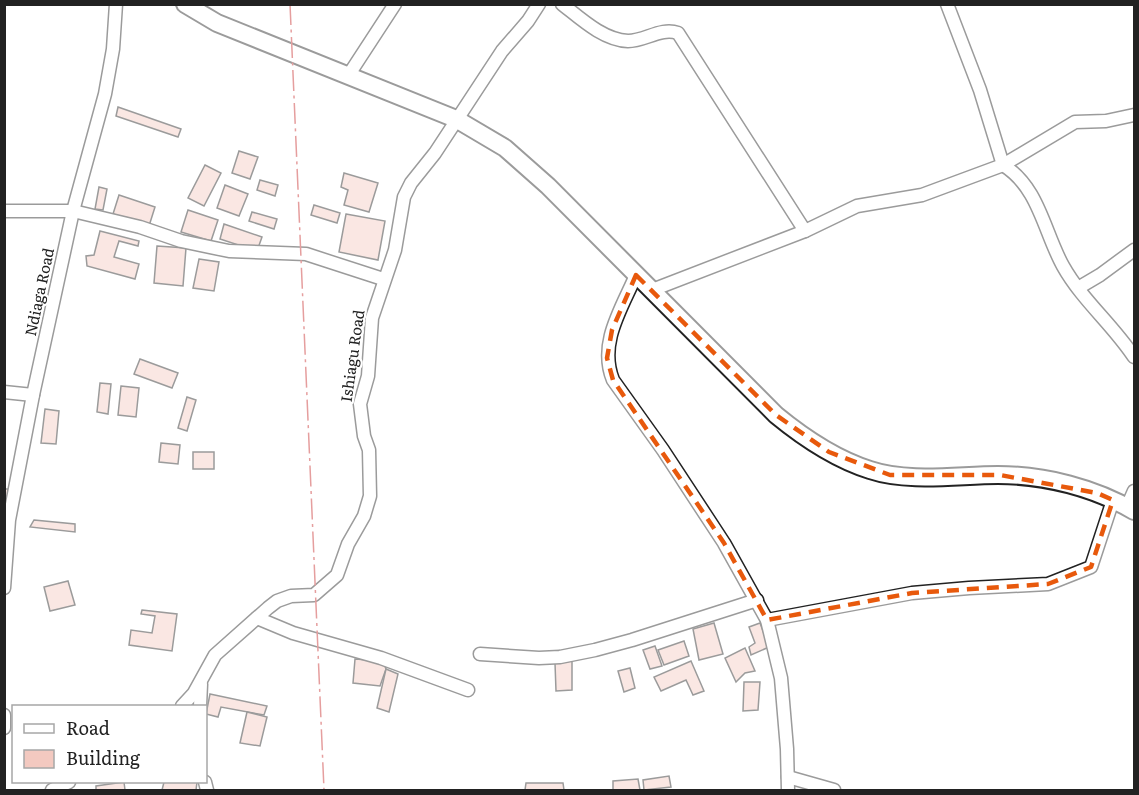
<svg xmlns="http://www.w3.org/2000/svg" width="1139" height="795" font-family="Literata,serif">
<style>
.building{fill:#f3c9c0;stroke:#222;stroke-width:1.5}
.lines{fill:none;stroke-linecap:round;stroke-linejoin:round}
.street-casing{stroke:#222;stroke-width:15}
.secondary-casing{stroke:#222;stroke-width:20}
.street{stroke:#fff;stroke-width:12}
.secondary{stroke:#fff;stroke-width:16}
.power{stroke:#c62828;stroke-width:1.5;stroke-dasharray:21 4.5 3 4.5;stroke-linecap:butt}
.marked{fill:none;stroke:#e8590c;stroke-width:4.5;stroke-dasharray:12 8;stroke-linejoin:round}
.labels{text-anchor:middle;stroke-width:4.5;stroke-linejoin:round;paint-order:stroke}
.street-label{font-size:15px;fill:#222;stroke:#fff}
</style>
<rect width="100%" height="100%" fill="#fff"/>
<g class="building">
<polygon points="118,107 181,129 178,137 116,116"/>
<polygon points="239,151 258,157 250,179 232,173"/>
<polygon points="205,165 221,173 204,206 188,198"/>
<polygon points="344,173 378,183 369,212 344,205 348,190 341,187"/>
<polygon points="260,180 278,185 275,196 257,190"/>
<polygon points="225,185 248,194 239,216 217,208"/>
<polygon points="99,187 107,189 103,210 95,209"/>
<polygon points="119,195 155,207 149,226 113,214"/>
<polygon points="314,205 340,213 337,223 311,215"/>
<polygon points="188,210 218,220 211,241 181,232"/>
<polygon points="252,212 277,219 274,229 249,221"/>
<polygon points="346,214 385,221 378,260 339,252"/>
<polygon points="224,224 262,237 257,251 220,239"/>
<polygon points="100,231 139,241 138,246 119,241 114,257 139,264 135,279 87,266 86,256 94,255"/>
<polygon points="157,246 186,248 183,286 154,283"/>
<polygon points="199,259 219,262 214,291 193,288"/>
<polygon points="140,359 178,373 172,388 134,374"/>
<polygon points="100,383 111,384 108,414 97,412"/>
<polygon points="121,386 139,388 136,417 118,415"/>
<polygon points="187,397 196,400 187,431 178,428"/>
<polygon points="45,409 59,411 56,444 41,443"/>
<polygon points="161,443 180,445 178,464 159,462"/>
<rect x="193" y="452" width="21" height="17"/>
<polygon points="4,489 8,489 7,517 4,517"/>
<polygon points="34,520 75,524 75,532 30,527"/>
<polygon points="68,581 75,605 50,611 44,587"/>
<polygon points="142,610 177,614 172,651 129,645 131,630 152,633 155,616 141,614"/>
<polygon points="714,623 723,654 699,660 693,629"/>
<polygon points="760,623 769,647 751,655 749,647 755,643 749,627"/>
<polygon points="684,641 689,656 664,665 658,650"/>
<polygon points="655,646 662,666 650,669 643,650"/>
<polygon points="745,648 755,671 745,673 736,682 725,658"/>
<polygon points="355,659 383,661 386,669 380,686 353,683"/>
<polygon points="572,661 572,690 556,691 555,663"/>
<polygon points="691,661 704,691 693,695 686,680 661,691 654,677"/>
<polygon points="630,668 635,688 624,692 618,671"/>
<polygon points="386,669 398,674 389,712 377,708"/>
<polygon points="744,682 760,682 758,710 743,711"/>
<polygon points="210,694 267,706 264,715 221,707 218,717 206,714"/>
<polygon points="247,712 267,717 260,746 240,743"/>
<polygon points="669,776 671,787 644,790 643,780"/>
<polygon points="638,779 640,790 613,790 613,781"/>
<polygon points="124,782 125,790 96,790 96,786"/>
<polygon points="164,782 197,782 196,790 162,790"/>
<polygon points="526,783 563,783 564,790 525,790"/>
</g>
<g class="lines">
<g class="street-casing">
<g id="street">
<path d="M562,4C580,18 603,40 628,41C645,41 661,27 678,33L805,231"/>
<path d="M947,4L980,90L1003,165C1039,187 1044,232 1063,266C1082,300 1113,325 1134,357"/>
<polyline points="348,76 395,4"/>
<polyline points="4,211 73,211 140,227 181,241 229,251 306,254 383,279"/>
<path d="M636,275C622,308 598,343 613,380L663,450L724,543L767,620L781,678L787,749L788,790"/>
<polyline points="1078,288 1100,275 1134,250"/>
<polyline points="652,290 805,231 857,206 922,195 1003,165 1075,122 1106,121 1134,115"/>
<polyline points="4,392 33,395"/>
<polyline points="1127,507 1134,491"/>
<polyline points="4,588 9,520 33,395 73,211 105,94 113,49 116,4"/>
<polyline points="257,618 293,633 381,658 468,690"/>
<polyline points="767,620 912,593 969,588 1048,584 1091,567 1113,500"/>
<polyline points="480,654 539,658 560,657 595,650 632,640 757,600"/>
<polyline points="182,706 194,693 215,655 268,608 277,601 291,596 314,595 337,575 348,544 364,516 370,496 369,450 364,436 360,404 368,376 372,318 395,250 404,197 411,183 435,153 502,51 528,21 539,4"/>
<polyline points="200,706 201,684"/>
<polyline points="4,715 4,728"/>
<polyline points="788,777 834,790"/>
<polyline points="205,782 207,790"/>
<polyline points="52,790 69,782"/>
</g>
</g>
<g class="secondary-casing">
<path id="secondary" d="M185,4L217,23L456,119L505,148L548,186L776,415C804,438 835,459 870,470C909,483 958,475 998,475C1045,475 1095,488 1134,511"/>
</g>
<use href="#street" class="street"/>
<use href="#secondary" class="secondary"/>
<polyline class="power" points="290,4 324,790"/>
</g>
<path d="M0 0H1139V795H0ZM636,275L776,415L829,452L890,475H1000L1097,493L1113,500L1091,567L1048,584L912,593L767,620L724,543L613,380L607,358L612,330Z" fill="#fff" fill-opacity=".55" fill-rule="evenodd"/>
<path class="marked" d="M636,275L776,415L829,452L890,475H1000L1097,493L1113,500L1091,567L1048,584L912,593L767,620L724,543L613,380L607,358L612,330Z"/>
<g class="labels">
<g class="street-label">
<text transform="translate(40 292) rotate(-78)" y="5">Ndiaga Road</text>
<text transform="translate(353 356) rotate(-82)" y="5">Ishiagu Road</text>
</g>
</g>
<rect width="1139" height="795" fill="none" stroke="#222222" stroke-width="12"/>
<rect x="12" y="705" width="195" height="78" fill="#ffffff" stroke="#a7a7a7" stroke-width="1.5"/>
<rect x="24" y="724" width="30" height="9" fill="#ffffff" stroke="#a7a7a7" stroke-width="1.5"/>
<text x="66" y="735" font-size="18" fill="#222222">Road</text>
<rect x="24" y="750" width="30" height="18" fill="#f3c9c0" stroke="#a7a7a7" stroke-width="1.5"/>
<text x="66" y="765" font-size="18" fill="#222222">Building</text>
</svg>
